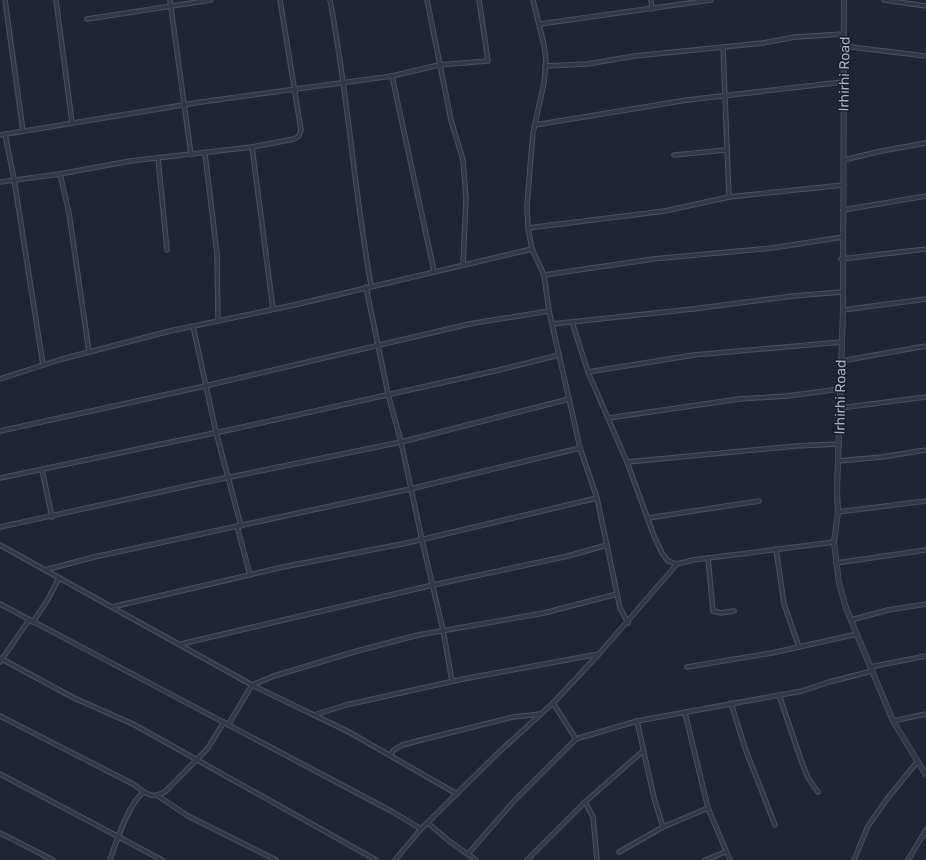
<svg xmlns="http://www.w3.org/2000/svg" width="926" height="860" font-family="Rubik,sans-serif">
<style>
.lines{fill:none;stroke-linecap:round;stroke-linejoin:round}
.minor-casing{stroke:#4e5260;stroke-width:5.5}
.tertiary-casing{stroke:#4e5260;stroke-width:6}
.minor{stroke:#333845;stroke-width:3.5}
.tertiary{stroke:#333845;stroke-width:4.5}
.labels{text-anchor:middle;stroke-width:3;stroke-linejoin:round;paint-order:stroke}
.street-label{font-size:14px;fill:#adb2c2;stroke:#191d2a}
</style>
<rect width="100%" height="100%" fill="#202535"/>
<g class="lines">
<g class="minor-casing">
<g id="minor">
<polyline points="5,0 23,131"/>
<polyline points="56,0 72,122"/>
<polyline points="170,0 191,155"/>
<path d="M330,0C348,94 354,191 371,285"/>
<polyline points="427,0 451,120 463,160 466,198 463,265"/>
<polyline points="533,0 544,45 546,60 544,83 533,133 530,167 527,207 528,228 532,249 544,275 549,311 569,399 580,448 597,498 620,608 628,623"/>
<polyline points="651,0 652,9"/>
<polyline points="884,0 926,6"/>
<polyline points="87,19 211,0"/>
<polyline points="540,24 711,0"/>
<polyline points="843,46 926,56"/>
<polyline points="723,47 729,197"/>
<polyline points="545,66 587,64 635,56 763,43 795,37 844,34"/>
<polyline points="392,76 434,271"/>
<polyline points="535,125 687,100 843,82"/>
<polyline points="5,134 14,179 43,365"/>
<polyline points="0,135 201,102 392,76 439,65 488,61 479,0"/>
<polyline points="252,147 294,139 299,136 301,130 280,0"/>
<polyline points="205,154 217,254 218,321"/>
<polyline points="674,155 726,150"/>
<polyline points="158,158 167,250"/>
<polyline points="844,160 881,151 926,143"/>
<polyline points="0,182 60,174"/>
<polyline points="843,210 926,196"/>
<polyline points="528,228 665,211 729,197 843,185"/>
<polyline points="841,259 926,249"/>
<polyline points="544,275 653,259 772,248 843,237"/>
<polyline points="366,287 388,394 401,442 422,540 443,630 452,681"/>
<polyline points="843,310 926,299"/>
<polyline points="572,322 588,372 627,462 654,536 662,553 668,561 677,564"/>
<polyline points="552,324 693,309 793,296 842,292"/>
<polyline points="193,326 216,432 241,526"/>
<polyline points="89,352 69,213 60,174 130,161 252,147 273,309"/>
<polyline points="841,361 926,346"/>
<polyline points="588,372 694,355 842,342"/>
<polyline points="0,379 62,359 170,331 294,305 532,249"/>
<polyline points="840,408 926,397"/>
<polyline points="609,418 739,399 787,396 840,389"/>
<polyline points="0,431 205,386 469,324 549,311"/>
<polyline points="838,461 882,457 926,450"/>
<polyline points="627,462 796,446 839,444"/>
<polyline points="42,470 52,517"/>
<polyline points="0,478 238,428 499,370 559,355"/>
<polyline points="838,512 926,501"/>
<polyline points="648,518 759,501"/>
<polyline points="237,526 250,575"/>
<polyline points="0,527 201,483 401,442 569,399"/>
<polyline points="0,545 252,685 349,732 457,794"/>
<polyline points="776,549 784,604 799,647"/>
<polyline points="708,558 713,611 721,613 734,611"/>
<polyline points="836,563 926,550"/>
<polyline points="45,570 94,557 410,489 580,448"/>
<polyline points="0,604 393,812 421,829"/>
<polyline points="112,607 283,567 407,543 597,498"/>
<polyline points="851,620 888,610 926,604"/>
<polyline points="33,622 47,601 59,578"/>
<polyline points="181,644 433,585 568,556 607,545"/>
<polyline points="0,658 74,698 133,724 376,860"/>
<polyline points="0,662 29,620"/>
<polyline points="687,667 772,653 857,634"/>
<polyline points="870,667 926,656"/>
<polyline points="779,695 801,760 808,778 818,792"/>
<polyline points="553,703 576,739"/>
<polyline points="731,703 745,748 775,825"/>
<polyline points="685,713 708,808 730,860"/>
<polyline points="314,715 346,705 463,679 599,654"/>
<polyline points="0,716 133,784 144,792"/>
<polyline points="637,721 654,798 663,827"/>
<polyline points="893,721 926,714"/>
<polyline points="228,725 252,685 274,676 357,651 418,635 544,613 617,594"/>
<polyline points="390,755 394,750 402,745 421,740 513,717 541,714"/>
<polyline points="0,774 162,860"/>
<polyline points="158,796 188,816 276,860"/>
<polyline points="585,802 593,817 597,860"/>
<polyline points="428,823 449,841 476,860"/>
<polyline points="0,833 53,860"/>
<polyline points="619,852 663,827 708,808"/>
<polyline points="468,854 514,801 576,739 637,721 802,691 829,682 872,671"/>
<path d="M110,860C116,842 129,802 144,792C152,797 157,796 165,792L208,748L224,722"/>
<polyline points="395,860 421,829 498,753 553,703 599,654 677,564 693,560 834,542"/>
<polyline points="527,860 585,802 643,751"/>
<polyline points="705,860 725,852"/>
<polyline points="854,860 868,826 887,799 917,762"/>
<polyline points="908,860 926,830"/>
</g>
</g>
<g class="tertiary-casing">
<polyline id="tertiary" points="844,0 843,310 837,490 838,512 834,542 839,583 846,608 893,721 926,775"/>
</g>
<use href="#minor" class="minor"/>
<use href="#tertiary" class="tertiary"/>
</g>
<g class="labels">
<g class="street-label">
<text transform="translate(844 74) rotate(-89)" y="5">Irhirhi Road</text>
<text transform="translate(840 397) rotate(-89)" y="5">Irhirhi Road</text>
</g>
</g>
</svg>
